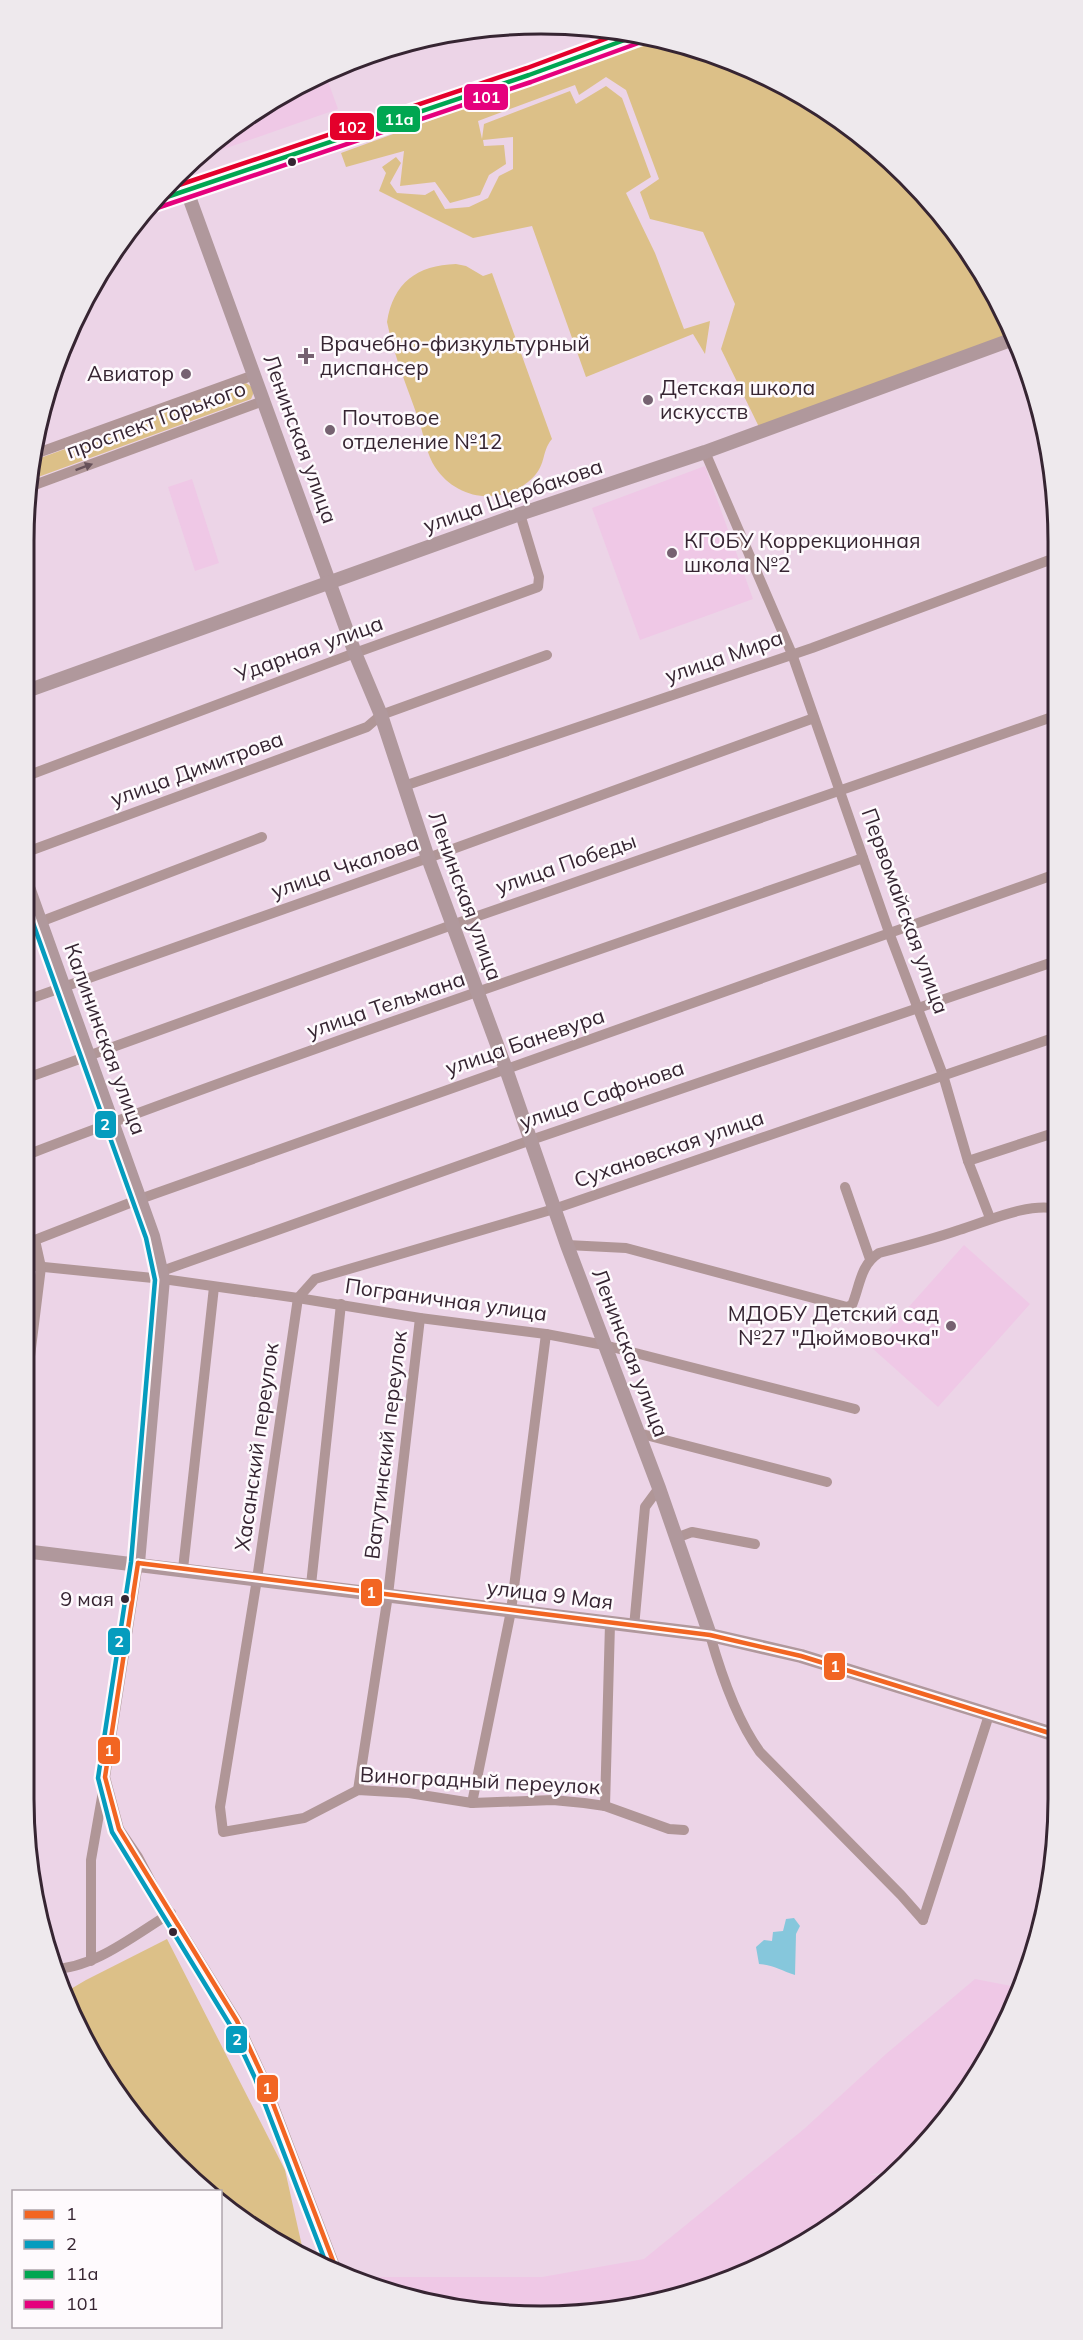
<svg xmlns="http://www.w3.org/2000/svg" width="1083" height="2340" font-family="Mulish,sans-serif">
<style>
.built{fill:#efc8e6}
.green{fill:#dcc088}
.water{fill:#86c7dc}
.lines{fill:none;stroke-linecap:round;stroke-linejoin:round}
.minor{stroke:#b09697;stroke-width:10}
.major{stroke:#b0989c;stroke-width:14}
.bus-1-casing{stroke:#fefafd;stroke-width:9}
.bus-2-casing{stroke:#fefafd;stroke-width:9}
.bus-3-casing{stroke:#fefafd;stroke-width:9}
.bus-4-casing{stroke:#fefafd;stroke-width:9}
.bus-5-casing{stroke:#fefafd;stroke-width:9}
.bus-1{stroke:#f26522;stroke-width:4.5}
.bus-2{stroke:#059cbe;stroke-width:4.5}
.bus-3{stroke:#00a651;stroke-width:4.5}
.bus-4{stroke:#e5007d;stroke-width:4.5}
.bus-5{stroke:#e4002b;stroke-width:4.5}
.oneway{fill:#67525a}
.bus-dot{fill:#362532;stroke:#fefafd;stroke-width:2}
.poi-dot{fill:#766271;stroke:#fefafd;stroke-width:2}
.labels{text-anchor:middle;stroke-width:5;stroke-linejoin:round;paint-order:stroke}
.bus-label{font-size:20px;fill:#362532;stroke:#fefafd;text-anchor:end}
.poi-label{font-size:21px;fill:#362532;stroke:#fefafd;text-anchor:start}
.street-label{font-size:21px;fill:#362532;stroke:#fefafd}
.rim{fill:none;stroke:#362532;stroke-width:3}
.line-badge{stroke:#fefafd;stroke-width:2}
.badge-label{font-size:16px;text-anchor:middle;font-weight:bold;fill:#fff}
</style>
<rect width="100%" height="100%" fill="#ecd4e7"/>
<g class="built">
<polygon points="325,73 338,109 198,158 254,111"/>
<polygon points="705,466 753,599 640,640 592,508"/>
<polygon points="192,479 219,563 195,571 168,487"/>
<polygon points="964,1245 1030,1304 938,1407 872,1348"/>
<polygon points="975,1979 1022,1988 1020,1996 930,2140 890,2173 869,2174 885,2177 800,2247 708,2289 609,2312 441,2306 374,2281 374,2277 542,2277 644,2259 804,2129 886,2054"/>
</g>
<g class="green">
<polygon points="657,38 739,63 856,131 952,226 1016,336 759,427 721,349 735,304 703,232 650,219 640,192 659,179 626,90 606,77 579,95 575,85 478,121 482,139 484,124 570,91 576,104 606,86 622,98 651,177 626,193 655,253 684,329 710,321 705,354 693,334 586,377 532,226 473,238 379,191 386,173 382,167 396,157 401,163 390,183 397,193 425,195 434,190 445,209 469,207 488,198 499,176 513,169 513,137 483,140 484,146 504,145 506,164 489,175 480,195 450,203 435,182 400,186 404,151 346,167 341,153"/>
<path d="M456,264L466,266L483,276L492,273L552,439C540,453 548,466 528,482C498,506 456,499 435,467C427,455 424,437 420,424C409,391 394,357 387,322C393,283 417,265 456,264Z"/>
<polygon points="246,383 252,387 254,392 251,399 30,480 32,461"/>
<polygon points="167,1939 285,2170 304,2255 283,2247 221,2196 220,2192 216,2191 152,2139 93,2057 64,1993 86,1980"/>
</g>
<path class="water" d="M794,1918L800,1926L796,1934L795,1975C782,1971 773,1965 759,1964L756,1947L764,1940L772,1941L773,1932L783,1931L786,1919Z"/>
<g class="lines">
<g class="minor">
<polyline points="705,452 792,654 890,935 943,1075 968,1161 990,1218"/>
<polyline points="32,455 254,375"/>
<polyline points="29,487 263,401"/>
<polyline points="24,777 355,653 538,587 539,577 520,514"/>
<polyline points="404,786 812,648 1055,558"/>
<polyline points="24,853 367,727 381,715 547,655"/>
<polyline points="24,928 262,837"/>
<polyline points="24,1001 428,858 814,718"/>
<polyline points="24,1079 452,925 1055,716"/>
<path d="M24,1156C301,1050 583,956 863,858"/>
<polyline points="968,1161 1057,1132"/>
<polyline points="845,1187 870,1259"/>
<path d="M567,1245L626,1248L847,1307L852,1305C860,1286 860,1265 879,1253C906,1246 933,1239 959,1230C986,1222 1028,1202 1057,1209"/>
<polyline points="24,1265 163,1279 298,1298 420,1318 546,1334 604,1345 855,1409"/>
<polyline points="162,1271 531,1140 1056,961"/>
<polyline points="24,1405 41,1267 35,1240 140,1199 1056,874"/>
<polyline points="638,1433 827,1482"/>
<polyline points="676,1538 692,1532 755,1544"/>
<polyline points="138,1563 105,1777 119,1829 138,1857 155,1889 237,2021 262,2075 335,2266"/>
<polyline points="183,1569 214,1287"/>
<polyline points="311,1585 341,1304"/>
<polyline points="634,1627 645,1507 659,1488"/>
<path d="M710,1635C721,1674 736,1719 760,1752L901,1895L923,1920"/>
<polyline points="358,1790 388,1595 420,1318"/>
<polyline points="472,1803 511,1611 546,1334"/>
<polyline points="605,1806 610,1624"/>
<polyline points="684,1830 669,1829 605,1806 584,1803 553,1800 472,1803 409,1793 358,1790 304,1818 223,1832 220,1807 257,1579 298,1298 315,1279 554,1209 1056,1037"/>
<polyline points="923,1920 989,1715"/>
<polyline points="91,1961 91,1860 105,1780"/>
<path d="M53,1969C94,1969 137,1933 171,1913"/>
</g>
<g class="major">
<polyline points="180,172 355,653 381,715 428,858 506,1069 567,1245 659,1488 710,1635"/>
<polyline points="155,201 529,75 641,34"/>
<polyline points="24,692 520,514 705,452 1016,338"/>
<polyline points="24,876 153,1236 163,1279 138,1563"/>
<polyline points="24,1551 710,1635 801,1656 1059,1736"/>
</g>
<g class="bus-1-casing">
<g id="bus-1">
<polyline points="138,1563 710,1635 801,1656 1059,1736"/>
<polyline points="138,1563 105,1777 119,1829 237,2021 262,2075 335,2266"/>
</g>
</g>
<g class="bus-2-casing">
<polyline id="bus-2" points="24,898 146,1238 155,1280 131,1562 98,1778 112,1832 230,2025 255,2078 326,2263"/>
</g>
<g class="bus-3-casing">
<polyline id="bus-3" points="155,201 529,75 641,34"/>
</g>
<g class="bus-4-casing">
<polyline id="bus-4" points="157,208 531,82 644,41"/>
</g>
<g class="bus-5-casing">
<polyline id="bus-5" points="164,190 527,68 624,32"/>
</g>
<use href="#bus-1" class="bus-1"/>
<use href="#bus-2" class="bus-2"/>
<use href="#bus-3" class="bus-3"/>
<use href="#bus-4" class="bus-4"/>
<use href="#bus-5" class="bus-5"/>
</g>
<defs><path id="oneway-solid" d="M-6-.8H1V-3.2L6.5 0L1 3.2V.8H-6Z" transform="scale(1.5)"/></defs>
<use class="oneway" href="#oneway-solid" transform="translate(84 467) rotate(-20)"/>
<g class="bus-dot">
<circle cx="292" cy="162" r="5"/>
<circle cx="125" cy="1599" r="5"/>
<circle cx="173" cy="1932" r="5"/>
</g>
<g class="poi-dot">
<path d="M303 347h6v6h6v6h-6v6h-6v-6h-6v-6h6z"/>
<circle cx="186" cy="374" r="6"/>
<circle cx="648" cy="400" r="6"/>
<circle cx="330" cy="430" r="6"/>
<circle cx="672" cy="553" r="6"/>
<circle cx="951" cy="1326" r="6"/>
</g>
<g class="labels">
<g class="bus-label">
<text x="114" y="1606">9 мая</text>
</g>
<g class="poi-label">
<text x="320" y="351">Врачебно-физкультурный<tspan x="320" dy="24">диспансер</tspan></text>
<text x="174" y="381" text-anchor="end">Авиатор</text>
<text x="660" y="395">Детская школа<tspan x="660" dy="24">искусств</tspan></text>
<text x="342" y="425">Почтовое<tspan x="342" dy="24">отделение №12</tspan></text>
<text x="684" y="548">КГОБУ Коррекционная<tspan x="684" dy="24">школа №2</tspan></text>
<text x="939" y="1321" text-anchor="end">МДОБУ Детский сад<tspan x="939" dy="24">№27 "Дюймовочка"</tspan></text>
</g>
<g class="street-label">
<text transform="translate(156 420) rotate(-20)" y="7">проспект Горького</text>
<text transform="translate(300 439) rotate(70)" y="7">Ленинская улица</text>
<text transform="translate(513 496) rotate(-19)" y="7">улица Щербакова</text>
<text transform="translate(309 649) rotate(-20)" y="7">Ударная улица</text>
<text transform="translate(724 657) rotate(-19)" y="7">улица Мира</text>
<text transform="translate(197 769) rotate(-20)" y="7">улица Димитрова</text>
<text transform="translate(566 864) rotate(-19)" y="7">улица Победы</text>
<text transform="translate(345 867) rotate(-19)" y="7">улица Чкалова</text>
<text transform="translate(465 896) rotate(70)" y="7">Ленинская улица</text>
<text transform="translate(905 911) rotate(70)" y="7">Первомайская улица</text>
<text transform="translate(386 1005) rotate(-19)" y="7">улица Тельмана</text>
<text transform="translate(105 1039) rotate(70)" y="7">Калининская улица</text>
<text transform="translate(525 1042) rotate(-19)" y="7">улица Баневура</text>
<text transform="translate(602 1095) rotate(-19)" y="7">улица Сафонова</text>
<text transform="translate(669 1149) rotate(-19)" y="7">Сухановская улица</text>
<text transform="translate(446 1300) rotate(8)" y="7">Пограничная улица</text>
<text transform="translate(630 1353) rotate(69)" y="7">Ленинская улица</text>
<text transform="translate(386 1445) rotate(-83)" y="7">Ватутинский переулок</text>
<text transform="translate(257 1447) rotate(-82)" y="7">Хасанский переулок</text>
<text transform="translate(550 1595) rotate(7)" y="7">улица 9 Мая</text>
<text transform="translate(480 1781) rotate(3)" y="7">Виноградный переулок</text>
</g>
</g>
<path d="M0 0H1083V2340H0ZM541 34H541A507 507 0 0 1 1048 541V1799A507 507 0 0 1 541 2306H541A507 507 0 0 1 34 1799V541A507 507 0 0 1 541 34Z" fill="#eee9ed" fill-rule="evenodd"/>
<path class="rim" d="M541 34H541A507 507 0 0 1 1048 541V1799A507 507 0 0 1 541 2306H541A507 507 0 0 1 34 1799V541A507 507 0 0 1 541 34Z"/>
<g class="line-badge">
<rect x="463" y="83" width="46" height="28" rx="6" fill="#e5007d"/>
<rect x="376" y="105" width="45" height="28" rx="6" fill="#00a651"/>
<rect x="329" y="112" width="46" height="29" rx="6" fill="#e4002b"/>
<rect x="94" y="1110" width="23" height="29" rx="6" fill="#059cbe"/>
<rect x="360" y="1578" width="23" height="29" rx="6" fill="#f26522"/>
<rect x="107" y="1627" width="24" height="29" rx="6" fill="#059cbe"/>
<rect x="823" y="1652" width="23" height="29" rx="6" fill="#f26522"/>
<rect x="97" y="1736" width="24" height="29" rx="6" fill="#f26522"/>
<rect x="225" y="2025" width="23" height="29" rx="6" fill="#059cbe"/>
<rect x="256" y="2074" width="23" height="29" rx="6" fill="#f26522"/>
</g>
<g class="badge-label">
<text x="486" y="103">101</text>
<text x="399" y="125">11а</text>
<text x="352" y="133">102</text>
<text x="105" y="1130">2</text>
<text x="371" y="1598">1</text>
<text x="119" y="1647">2</text>
<text x="835" y="1672">1</text>
<text x="109" y="1756">1</text>
<text x="237" y="2045">2</text>
<text x="267" y="2094">1</text>
</g>
<rect x="12" y="2190" width="210" height="138" fill="#fefafd" stroke="#aea5ac" stroke-width="1.5"/>
<rect x="24" y="2210" width="30" height="9" fill="#f26522" stroke="#aea5ac" stroke-width="1.5"/>
<text x="66" y="2220" font-size="18" fill="#362532">1</text>
<rect x="24" y="2240" width="30" height="9" fill="#059cbe" stroke="#aea5ac" stroke-width="1.5"/>
<text x="66" y="2250" font-size="18" fill="#362532">2</text>
<rect x="24" y="2270" width="30" height="9" fill="#00a651" stroke="#aea5ac" stroke-width="1.5"/>
<text x="66" y="2280" font-size="18" fill="#362532">11а</text>
<rect x="24" y="2300" width="30" height="9" fill="#e5007d" stroke="#aea5ac" stroke-width="1.5"/>
<text x="66" y="2310" font-size="18" fill="#362532">101</text>
</svg>
